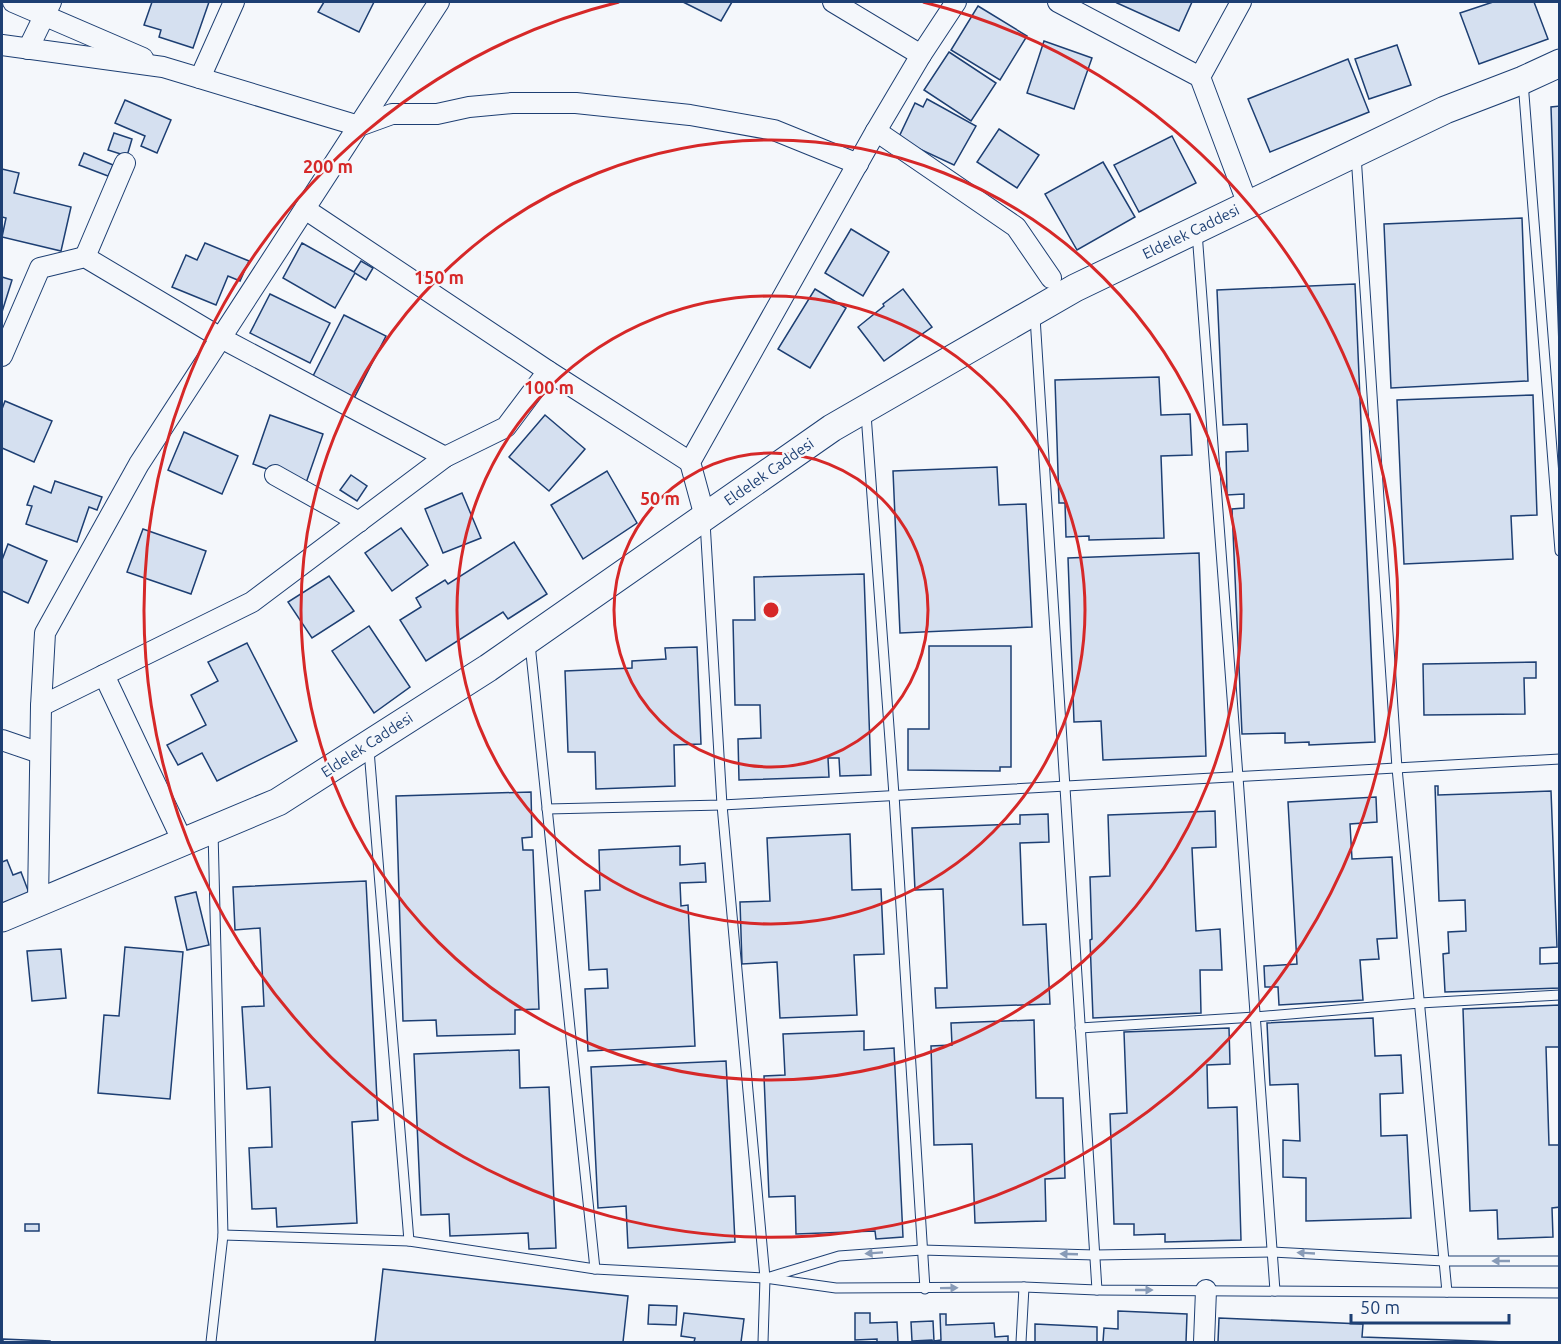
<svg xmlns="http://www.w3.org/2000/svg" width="1561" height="1344" font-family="Ubuntu,sans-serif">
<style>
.building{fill:#d5e0f0;stroke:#1d3f73;stroke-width:1.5}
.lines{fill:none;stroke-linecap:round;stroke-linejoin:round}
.lane-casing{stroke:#1d3f73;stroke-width:11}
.street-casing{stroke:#1d3f73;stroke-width:22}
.secondary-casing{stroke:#1d3f73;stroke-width:29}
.lane{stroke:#f4f7fb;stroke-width:9}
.street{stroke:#f4f7fb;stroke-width:20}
.secondary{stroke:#f4f7fb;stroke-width:27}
.oneway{fill:#889bb7}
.ring{fill:none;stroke:#d62828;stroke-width:3}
.labels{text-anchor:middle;stroke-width:4.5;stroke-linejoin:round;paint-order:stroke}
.street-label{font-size:15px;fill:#1d3f73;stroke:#f4f7fb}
.centre{fill:#d62828;stroke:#f4f7fb;stroke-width:3}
.ring-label{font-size:18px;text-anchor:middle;font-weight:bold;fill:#d62828;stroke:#f4f7fb;stroke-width:4.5;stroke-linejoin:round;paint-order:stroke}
</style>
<rect width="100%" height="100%" fill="#f4f7fb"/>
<g class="building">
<polygon points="152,2 209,2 193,48 159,37 161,30 144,25"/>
<polygon points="324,2 374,2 359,32 318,12"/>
<polygon points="683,2 732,2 721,21"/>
<polygon points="1118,2 1192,2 1179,31 1117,3"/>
<polygon points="1493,2 1534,2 1548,39 1479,64 1460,13"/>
<polygon points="978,6 1027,36 1000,80 951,50"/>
<polygon points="1044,41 1092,58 1074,109 1027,93"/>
<polygon points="1397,45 1411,85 1369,99 1355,59"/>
<polygon points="949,52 996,83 971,121 924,90"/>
<polygon points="1348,59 1369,112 1270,152 1248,99"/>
<polygon points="927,99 976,126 954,165 898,139 915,103 923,107"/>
<polygon points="125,100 171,120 157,153 141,146 145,136 115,123"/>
<polygon points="1560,106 1560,374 1551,107"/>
<polygon points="999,129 1039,155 1017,188 977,162"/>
<polygon points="114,133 132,139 127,156 108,150"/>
<polygon points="1172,136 1196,183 1139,212 1114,165"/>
<polygon points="84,153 113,165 108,176 79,165"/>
<polygon points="1103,162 1135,217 1077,250 1045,194"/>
<polygon points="2,169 19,173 14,193 71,207 61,251 2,237 6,218 2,217"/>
<polygon points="1522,218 1528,381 1391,388 1384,224"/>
<polygon points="851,229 889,252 863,296 825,273"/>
<polygon points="205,243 249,261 240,281 228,276 216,305 172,287 186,255 197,260"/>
<polygon points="302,243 354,272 361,261 373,268 366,280 355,273 335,308 283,278"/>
<polygon points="2,277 12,280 2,312"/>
<polygon points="1355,284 1375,742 1309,745 1309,742 1285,743 1285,733 1242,734 1232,509 1244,508 1244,494 1227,495 1226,452 1248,451 1247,424 1223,425 1217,290"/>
<polygon points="815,289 846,308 810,368 778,349"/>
<polygon points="903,289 932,327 884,361 858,327 884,306 883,304"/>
<polygon points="270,294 330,323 310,363 250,333"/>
<polygon points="344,315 386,336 350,406 309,384"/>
<polygon points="1159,377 1161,415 1190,414 1192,455 1161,456 1164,538 1089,540 1089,536 1066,537 1065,503 1059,503 1055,380"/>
<polygon points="1533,395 1537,515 1511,516 1513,559 1404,564 1397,400"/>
<polygon points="5,401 52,421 34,462 2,448 2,409"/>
<polygon points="270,415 323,434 306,483 253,464"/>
<polygon points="545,415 585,449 549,491 509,457"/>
<polygon points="184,432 238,456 222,494 168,470"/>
<polygon points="997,467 999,505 1026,504 1032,627 900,633 893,471"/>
<polygon points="607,471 637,523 583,559 551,505"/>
<polygon points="351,475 367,486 357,501 340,490"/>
<polygon points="55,481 102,497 97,510 89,507 77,542 26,524 32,506 27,505 34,486 51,493"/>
<polygon points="462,493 481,538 443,553 425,509"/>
<polygon points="401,528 428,565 392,591 365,553"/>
<polygon points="143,529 206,551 191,594 127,572"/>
<polygon points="514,542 547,594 508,619 503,612 426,661 400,620 421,607 416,598 445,580 448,584"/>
<polygon points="8,544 47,561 28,603 2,591 2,560"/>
<polygon points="1199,553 1206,756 1103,760 1101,721 1074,722 1068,558"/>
<polygon points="864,574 871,775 840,776 839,758 828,758 829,777 739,780 738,739 761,738 760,705 735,705 733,620 755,620 754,577"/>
<polygon points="329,576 354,611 312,638 288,602"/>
<polygon points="369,626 410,687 374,713 332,651"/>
<polygon points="247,643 297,741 217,781 202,753 178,765 167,745 206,725 191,695 218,681 208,662"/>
<polygon points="929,646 1011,646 1011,767 1000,767 1000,771 908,770 908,729 929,729"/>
<polygon points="697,647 701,744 674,745 675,786 596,789 595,752 568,752 565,671 632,668 632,661 666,659 665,648"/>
<polygon points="1536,662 1536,678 1524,678 1525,714 1424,715 1423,664"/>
<polygon points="1435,786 1438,786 1438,795 1551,791 1557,947 1540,948 1540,964 1560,963 1560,988 1445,992 1443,954 1449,953 1448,932 1466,931 1465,900 1439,901"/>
<polygon points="531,792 532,837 522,838 523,850 533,850 539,1009 515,1010 515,1034 437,1036 436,1020 403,1021 396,796"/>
<polygon points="1376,797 1377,822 1350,824 1352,859 1392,857 1397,938 1377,939 1379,959 1360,960 1363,1000 1279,1005 1278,987 1265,987 1264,966 1297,964 1288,802"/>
<polygon points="1215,811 1216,847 1192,848 1196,931 1220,929 1222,970 1200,970 1201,1013 1093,1018 1090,940 1092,939 1090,877 1110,876 1108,815"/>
<polygon points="1048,814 1049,842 1020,843 1023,925 1046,924 1050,1004 936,1008 935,988 947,988 943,889 915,890 912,828 1020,824 1020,815"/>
<polygon points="850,834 852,890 881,889 884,954 854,955 857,1015 780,1018 777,962 742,964 740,902 770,901 767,838"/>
<polygon points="680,846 680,865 705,863 706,882 680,883 681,906 688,905 695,1046 588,1051 585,989 608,988 607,969 589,970 585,891 600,890 599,850"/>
<polygon points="7,860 13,875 21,872 29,893 2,904 2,862"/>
<polygon points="366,881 378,1120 352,1122 357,1223 277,1227 276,1208 252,1209 249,1148 272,1147 270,1087 247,1089 242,1007 264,1006 260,928 235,930 233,887"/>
<polygon points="196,892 209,945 187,950 175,897"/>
<polygon points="125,947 183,952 170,1099 98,1093 104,1015 119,1016"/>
<polygon points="61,949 66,998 32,1001 27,951"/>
<polygon points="1560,1005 1560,1047 1546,1047 1549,1145 1560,1145 1560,1207 1552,1208 1553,1237 1498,1239 1497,1210 1470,1211 1463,1009"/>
<polygon points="1373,1018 1375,1056 1401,1055 1403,1093 1380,1094 1381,1136 1407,1135 1411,1218 1306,1221 1306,1178 1283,1177 1283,1140 1300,1141 1298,1084 1270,1085 1267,1023"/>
<polygon points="1034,1020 1036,1098 1063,1098 1065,1178 1045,1179 1046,1221 975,1223 972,1144 934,1145 931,1046 952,1045 951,1023"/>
<polygon points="1229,1028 1230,1064 1207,1065 1208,1108 1237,1107 1241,1240 1165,1242 1165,1234 1134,1235 1134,1224 1114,1224 1110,1114 1127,1113 1124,1032"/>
<polygon points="864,1031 864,1050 894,1048 903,1237 876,1239 875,1231 796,1234 795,1196 769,1197 764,1076 785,1075 783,1034"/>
<polygon points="519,1050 520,1088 549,1087 556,1248 529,1249 528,1233 450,1236 449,1214 421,1215 414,1054"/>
<polygon points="726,1061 735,1242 628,1248 626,1206 598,1208 591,1067"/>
<rect x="25" y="1224" width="14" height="7"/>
<polygon points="383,1269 628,1296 623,1342 375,1342"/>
<polygon points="649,1305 677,1306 676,1325 648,1324"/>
<polygon points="1118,1311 1187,1314 1186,1342 1103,1342 1104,1328 1118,1329"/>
<polygon points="684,1313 744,1319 741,1342 694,1342 695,1338 681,1336"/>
<polygon points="855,1313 870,1313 870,1323 897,1322 898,1342 877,1342 877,1339 855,1340"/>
<polygon points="940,1314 946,1314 946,1325 994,1323 995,1337 1008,1336 1008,1342 933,1342 932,1340 912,1341 911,1322 933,1321 934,1341 941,1340"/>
<polygon points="1219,1318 1363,1324 1362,1337 1506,1342 1218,1342"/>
<polygon points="1035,1324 1097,1327 1097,1342 1035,1342"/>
<polygon points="3,1339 50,1341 50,1342 3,1342"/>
</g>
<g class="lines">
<g class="lane-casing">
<g id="lane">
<polyline points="1523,82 1560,551"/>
<polyline points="1356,155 1397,768 1447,1292"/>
<polyline points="1197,232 1238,777 1275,1291"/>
<polyline points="1035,317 1097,1290"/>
<polyline points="866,414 894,795 925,1289"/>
<polyline points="705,522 722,805 765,1278 763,1342"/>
<polyline points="530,644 595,1269"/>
<polyline points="369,750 409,1241"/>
<polyline points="547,809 722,805 1560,759"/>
<polyline points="1080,1028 1255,1017 1420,1003 1560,995"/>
<polyline points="223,1235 409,1241 595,1269 765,1278 836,1288 1024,1287 1097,1290 1560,1293"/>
<polyline points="770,1277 839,1256 922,1250 1095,1255 1272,1252 1444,1261 1560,1261"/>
<polyline points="211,1342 223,1235 213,831"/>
<polyline points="1021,1342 1024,1287"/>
</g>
</g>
<g class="street-casing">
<g id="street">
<polyline points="13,2 143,58"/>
<polyline points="833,2 921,55"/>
<polyline points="1058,2 1200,77 1248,205"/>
<polyline points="2,45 163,67 359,126 392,114 437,114 469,107 512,103 576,103 690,115 774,130 858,164"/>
<polyline points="28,49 51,2"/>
<polyline points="1200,77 1241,2"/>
<polyline points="200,78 234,2"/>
<polyline points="876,131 1016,227 1051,278"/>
<polyline points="305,209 548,371 690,462"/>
<polyline points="85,257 125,163"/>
<polyline points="2,356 40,268 85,257 221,338 445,457"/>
<polyline points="275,475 359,522"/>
<polyline points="705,517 690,462 876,131 921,55 956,2"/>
<polyline points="104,675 183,842"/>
<polyline points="41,706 252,602 445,457 506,427 548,371"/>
<polyline points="2,740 40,753"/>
<polyline points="38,903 41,706 45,633 139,464 439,2"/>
<polyline points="1204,1342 1206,1290"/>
</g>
</g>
<g class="secondary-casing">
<polyline id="secondary" points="2,918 278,802 488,668 832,428 1075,288 1445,110 1523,80 1560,63"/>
</g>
<use href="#lane" class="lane"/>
<use href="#street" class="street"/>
<use href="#secondary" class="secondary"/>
</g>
<defs><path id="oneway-solid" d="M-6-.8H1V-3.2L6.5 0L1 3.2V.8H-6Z" transform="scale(1.5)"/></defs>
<g class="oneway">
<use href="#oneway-solid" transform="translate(874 1253) rotate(176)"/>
<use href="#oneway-solid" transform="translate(1306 1253) rotate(-177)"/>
<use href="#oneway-solid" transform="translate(1069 1254) rotate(-178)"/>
<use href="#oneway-solid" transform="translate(1501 1261) rotate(180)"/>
<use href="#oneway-solid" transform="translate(949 1288) rotate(-1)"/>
<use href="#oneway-solid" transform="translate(1144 1290)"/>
</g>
<g class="ring">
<circle cx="771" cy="610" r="157"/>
<circle cx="771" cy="610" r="314"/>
<circle cx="771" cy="610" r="470"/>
<path d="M923 2A627 627 0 1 1 619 2"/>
</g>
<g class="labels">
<g class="street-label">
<text transform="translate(1191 232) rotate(-26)" y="5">Eldelek Caddesi</text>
<text transform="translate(769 472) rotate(-35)" y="5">Eldelek Caddesi</text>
<text transform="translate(367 745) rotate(-33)" y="5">Eldelek Caddesi</text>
</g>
</g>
<circle cx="771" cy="610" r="9" class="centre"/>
<g class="ring-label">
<text x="328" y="173">200 m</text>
<text x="439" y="284">150 m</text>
<text x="549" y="394">100 m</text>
<text x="660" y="505">50 m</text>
</g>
<rect width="1561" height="1344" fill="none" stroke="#1d3f73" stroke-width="6"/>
<path d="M1351 1314v9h158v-9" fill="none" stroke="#1d3f73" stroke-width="3"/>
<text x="1360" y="1314" font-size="18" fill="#1d3f73" stroke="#f4f7fb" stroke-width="4.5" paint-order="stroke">50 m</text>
</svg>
